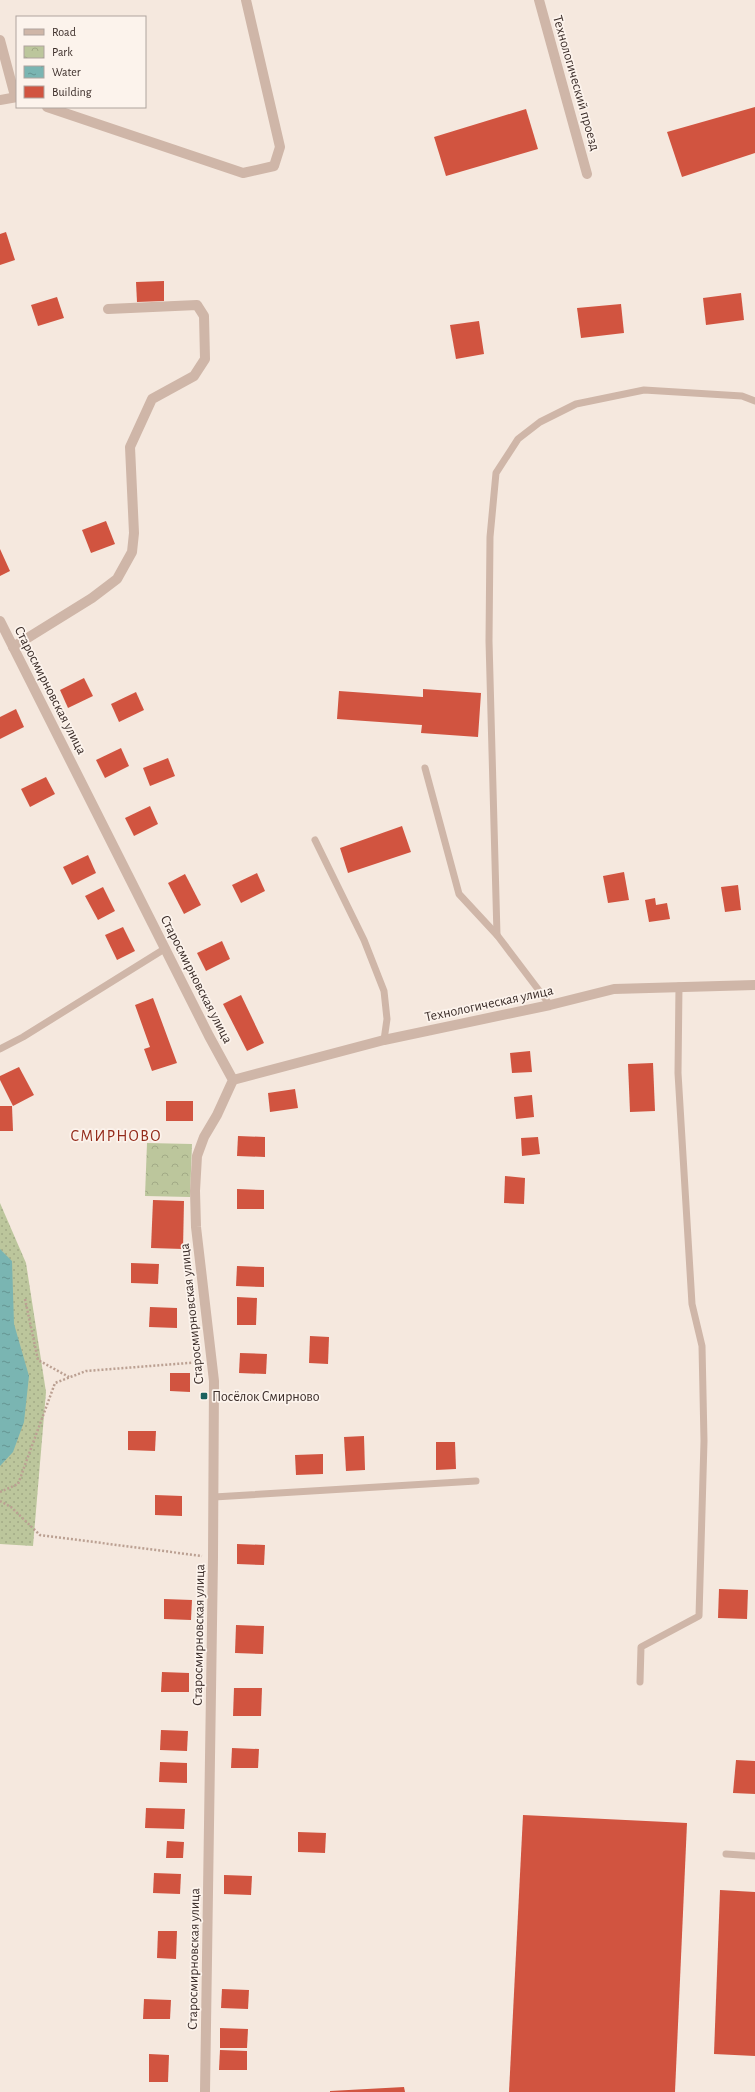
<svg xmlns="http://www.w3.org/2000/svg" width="755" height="2092" font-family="'Alegreya Sans',sans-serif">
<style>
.grass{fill:url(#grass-dots)}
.park{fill:url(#park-crowns)}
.water{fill:url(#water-ripples)}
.building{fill:#d15440}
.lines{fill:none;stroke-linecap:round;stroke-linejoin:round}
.path{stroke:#bba092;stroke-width:2.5;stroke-dasharray:2 2;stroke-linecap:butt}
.service{stroke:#cfb6a8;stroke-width:7}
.minor{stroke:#cfb6a8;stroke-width:10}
.poi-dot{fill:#1a625f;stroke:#fcf3ec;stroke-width:1.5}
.labels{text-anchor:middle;stroke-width:3.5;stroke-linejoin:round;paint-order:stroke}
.street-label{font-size:14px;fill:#3b2d29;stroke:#fcf3ec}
.poi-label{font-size:14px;fill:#3b2d29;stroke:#fcf3ec;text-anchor:start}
.quarter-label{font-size:16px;letter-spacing:1px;fill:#932a1a;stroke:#fcf3ec}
</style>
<defs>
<pattern id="grass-dots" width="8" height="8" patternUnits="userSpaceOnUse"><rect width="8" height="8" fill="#bcc69c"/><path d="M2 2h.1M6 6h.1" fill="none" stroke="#a2aa86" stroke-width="1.8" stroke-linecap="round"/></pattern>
<pattern id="park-crowns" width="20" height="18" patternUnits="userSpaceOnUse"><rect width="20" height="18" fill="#bcc69c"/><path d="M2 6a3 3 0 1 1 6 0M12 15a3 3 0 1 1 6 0" fill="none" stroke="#a2aa86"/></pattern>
<pattern id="water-ripples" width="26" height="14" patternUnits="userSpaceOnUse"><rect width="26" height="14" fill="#7ab5b2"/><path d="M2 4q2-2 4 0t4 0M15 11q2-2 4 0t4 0" fill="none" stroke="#659491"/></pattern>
</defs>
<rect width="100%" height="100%" fill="#f5e8de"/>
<polygon class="grass" points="0,1203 26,1263 46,1392 33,1546 0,1544"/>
<polygon class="park" points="147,1143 192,1144 190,1197 145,1196"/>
<polygon class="water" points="0,1249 12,1261 14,1324 29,1376 24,1422 13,1452 0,1466"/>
<g class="building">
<polygon points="755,107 755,153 682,177 667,132"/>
<polygon points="526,109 538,149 446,176 434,137"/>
<polygon points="6,232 15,260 0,265 0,234"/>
<polygon points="164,281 164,301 137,302 136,282"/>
<polygon points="741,293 744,320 706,325 703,298"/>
<polygon points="57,297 64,318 38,326 31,305"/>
<polygon points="621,304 624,333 581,338 577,308"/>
<polygon points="479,321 484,354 456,359 450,325"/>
<polygon points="106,521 115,544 91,553 82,530"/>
<polygon points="0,549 10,571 0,576"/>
<polygon points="84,678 93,696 68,708 60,690"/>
<polygon points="423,689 481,693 478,737 421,733 422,725 337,719 339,691 423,697"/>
<polygon points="136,692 144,710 119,722 111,704"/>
<polygon points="16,709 24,727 0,739 0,717"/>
<polygon points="121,748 129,766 105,778 96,760"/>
<polygon points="168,758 175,776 150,786 143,768"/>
<polygon points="46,777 55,794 30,807 21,789"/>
<polygon points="150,806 158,824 134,836 125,818"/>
<polygon points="402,826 411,852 348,873 340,848"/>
<polygon points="88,855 96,873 72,885 63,867"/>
<polygon points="624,872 629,900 608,903 603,876"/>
<polygon points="257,873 265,891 241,903 232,885"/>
<polygon points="185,874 201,905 184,914 168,883"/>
<polygon points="738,885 741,910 725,912 721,887"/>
<polygon points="103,887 115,911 98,920 85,896"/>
<polygon points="655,898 656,905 667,903 670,919 649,922 645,900"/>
<polygon points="123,927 135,951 117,960 105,935"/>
<polygon points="222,941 230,959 206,971 197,953"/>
<polygon points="241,995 264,1043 247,1051 223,1004"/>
<polygon points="153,998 177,1063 152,1071 144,1049 150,1047 135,1005"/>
<polygon points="530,1051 532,1072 512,1073 510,1053"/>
<polygon points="653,1063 655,1111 630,1112 628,1064"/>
<polygon points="19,1067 34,1095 13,1106 0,1080 0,1076"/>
<polygon points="295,1089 298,1108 270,1112 268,1093"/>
<polygon points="532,1095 534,1117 516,1119 514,1097"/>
<rect x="166" y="1101" width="27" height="20"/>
<polygon points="0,1106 12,1106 13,1131 0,1131"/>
<polygon points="238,1136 265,1137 265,1157 237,1156"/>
<polygon points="538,1137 540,1154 522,1156 521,1138"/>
<polygon points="505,1176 525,1178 524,1204 504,1203"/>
<polygon points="237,1189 264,1190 264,1209 237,1209"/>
<polygon points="153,1200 184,1201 183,1249 151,1248"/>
<polygon points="131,1263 159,1264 158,1284 131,1283"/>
<polygon points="237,1266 264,1267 264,1287 236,1286"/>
<polygon points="237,1297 257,1298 256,1325 237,1325"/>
<polygon points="150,1307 177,1308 177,1328 149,1327"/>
<polygon points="310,1336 329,1337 328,1364 309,1363"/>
<polygon points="240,1353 267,1354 266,1374 239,1373"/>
<polygon points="170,1373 190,1373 190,1392 170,1391"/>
<polygon points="128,1431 156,1431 155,1451 128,1450"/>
<polygon points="364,1436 365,1470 346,1471 344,1437"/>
<polygon points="436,1442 455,1442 456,1469 436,1470"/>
<polygon points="323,1454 323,1474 296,1475 295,1455"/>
<polygon points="155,1495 182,1496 182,1516 155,1515"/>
<polygon points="237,1544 265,1545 264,1565 237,1564"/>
<polygon points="719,1589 748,1590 747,1619 718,1618"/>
<polygon points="164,1599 192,1600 191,1620 164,1619"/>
<polygon points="236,1625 264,1626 263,1654 235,1653"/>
<polygon points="162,1672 189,1673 189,1692 161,1692"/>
<polygon points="234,1688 262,1688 261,1716 233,1716"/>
<polygon points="161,1730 188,1731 187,1751 160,1750"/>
<polygon points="232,1748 259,1749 258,1768 231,1768"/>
<polygon points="736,1760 755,1761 755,1794 733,1793"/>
<polygon points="160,1762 187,1763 187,1783 159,1782"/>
<polygon points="146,1808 185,1809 184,1829 145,1828"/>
<polygon points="523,1815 687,1823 675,2092 509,2092"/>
<polygon points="298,1832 326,1833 325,1853 298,1852"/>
<polygon points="167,1841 184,1842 183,1858 166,1858"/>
<polygon points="154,1873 181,1874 180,1894 153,1893"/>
<polygon points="224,1875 252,1876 251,1895 224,1894"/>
<polygon points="720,1890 755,1892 755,2056 714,2054"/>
<polygon points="158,1931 177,1931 176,1959 157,1958"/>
<polygon points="222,1989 249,1990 248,2009 221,2008"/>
<polygon points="144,1999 171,2000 170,2019 143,2019"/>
<polygon points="220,2028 248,2029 247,2048 220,2048"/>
<polygon points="220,2050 247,2051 247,2070 219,2070"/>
<polygon points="149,2054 169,2055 168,2082 149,2082"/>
<polygon points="404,2087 405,2092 330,2092 330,2091"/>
</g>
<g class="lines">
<g class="path">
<polyline points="25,1299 38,1360 69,1377"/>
<polyline points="0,1492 18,1484 55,1383 86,1371 201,1362"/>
<polyline points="0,1501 11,1507 40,1535 202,1556"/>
</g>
<g class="service">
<polyline points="425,768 459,894 497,935"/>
<polyline points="315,840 364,940 384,991 387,1019 384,1040"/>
<polyline points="550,1005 497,935 489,641 490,537 496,473 518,439 540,422 576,404 644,390 742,396 755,401"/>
<polyline points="0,1049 23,1037 166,948"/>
<polyline points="214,1497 476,1481"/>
<polyline points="640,1682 641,1647 699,1616 704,1441 702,1346 692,1304 678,1073 679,986"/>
<polyline points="726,1854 755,1856"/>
</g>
<g class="minor">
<polyline points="539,0 587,174"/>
<polyline points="0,40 15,96"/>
<polyline points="0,100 17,97"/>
<polyline points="47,107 243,173 274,166 280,147 246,0"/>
<polyline points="0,621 209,1036 233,1080 217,1115 204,1137 197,1156 195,1191 196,1227 214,1381 213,1557 205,2092"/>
<polyline points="13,647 92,598 117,579 132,552 134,533 130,447 152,399 194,376 205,359 204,316 197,305 108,309"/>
<polyline points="233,1080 384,1040 550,1005 614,989 755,985"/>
</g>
</g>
<rect class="poi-dot" x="200" y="1392" width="8" height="8" rx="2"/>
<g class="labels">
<g class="street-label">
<text transform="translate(577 83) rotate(74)" y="5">Технологический проезд</text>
<text transform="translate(51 690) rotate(63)" y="5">Старосмирновская улица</text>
<text transform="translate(197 979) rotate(63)" y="5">Старосмирновская улица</text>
<text transform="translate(489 1003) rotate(-12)" y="5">Технологическая улица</text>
<text transform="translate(191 1314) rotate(-96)" y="5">Старосмирновская улица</text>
<text transform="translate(198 1635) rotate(-89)" y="5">Старосмирновская улица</text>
<text transform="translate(193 1959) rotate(-89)" y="5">Старосмирновская улица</text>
</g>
<g class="poi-label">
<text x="212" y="1401">Посёлок Смирново</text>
</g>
<g class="quarter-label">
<text x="116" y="1141">СМИРНОВО</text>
</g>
</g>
<rect x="16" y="16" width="130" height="92" fill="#fcf3ec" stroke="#afa49e"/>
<rect x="24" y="29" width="20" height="6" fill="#cfb6a8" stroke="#afa49e"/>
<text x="52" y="36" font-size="12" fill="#3b2d29">Road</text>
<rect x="24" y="46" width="20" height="12" fill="url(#park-crowns)" stroke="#afa49e"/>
<text x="52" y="56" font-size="12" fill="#3b2d29">Park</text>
<rect x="24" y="66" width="20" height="12" fill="url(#water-ripples)" stroke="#afa49e"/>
<text x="52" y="76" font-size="12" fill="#3b2d29">Water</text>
<rect x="24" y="86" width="20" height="12" fill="#d15440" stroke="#afa49e"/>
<text x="52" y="96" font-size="12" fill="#3b2d29">Building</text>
</svg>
